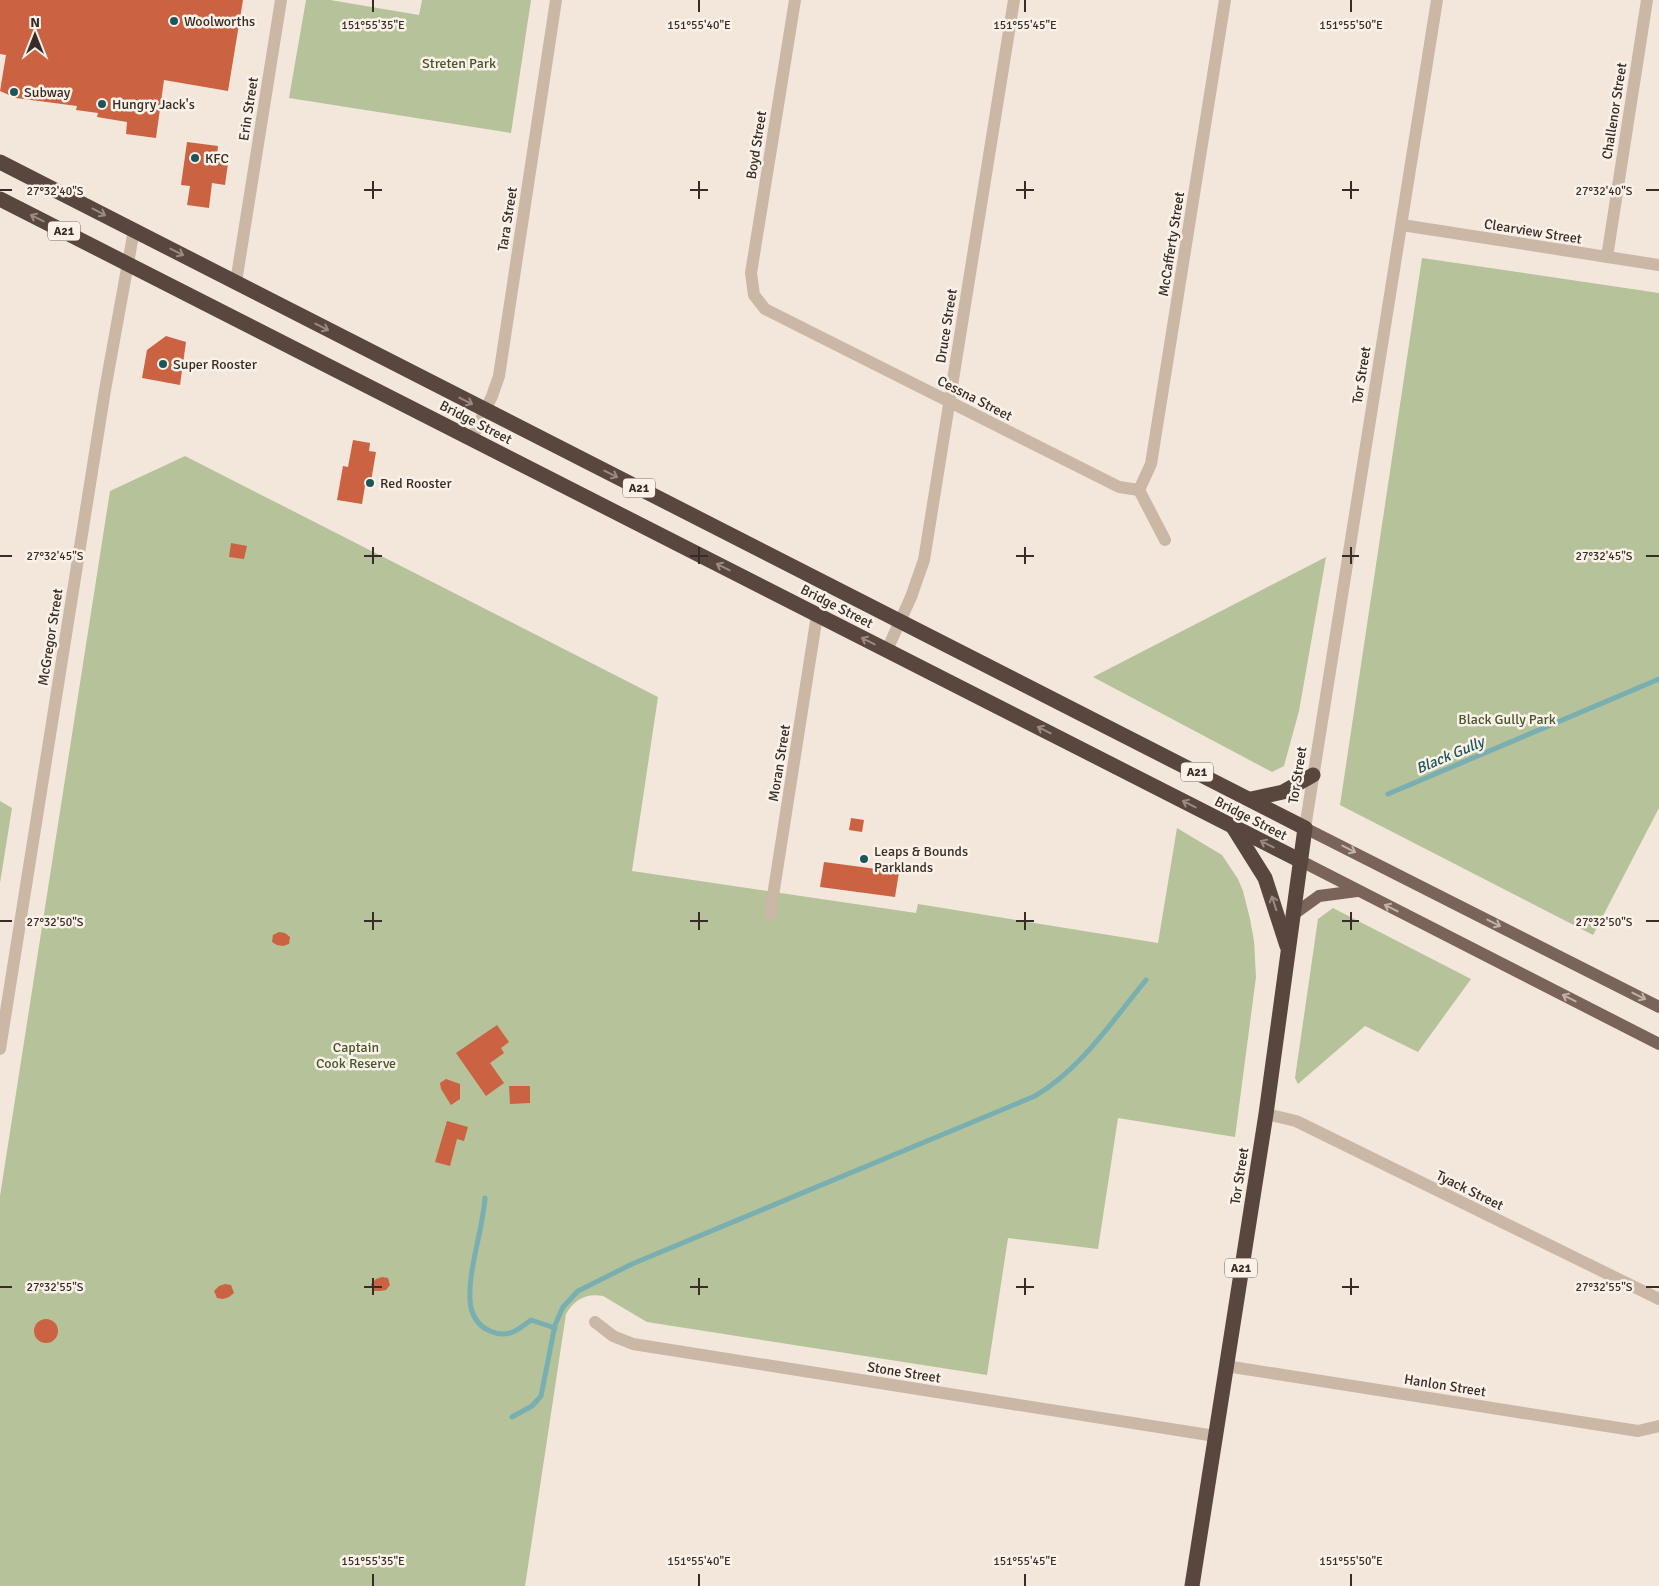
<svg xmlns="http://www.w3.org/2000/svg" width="1659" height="1586" font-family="Signika,sans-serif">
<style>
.green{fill:#b5c29a}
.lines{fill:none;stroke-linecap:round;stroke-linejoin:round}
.stream{stroke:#79afb1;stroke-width:5}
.building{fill:#cb6241}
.minor{stroke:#cbb7a6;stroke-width:12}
.major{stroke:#7a6358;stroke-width:12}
.highway{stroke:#59463e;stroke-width:15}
.oneway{stroke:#998b82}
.oneway2{stroke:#c0b2a7}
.ticks{fill:none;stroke:#372c27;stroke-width:2}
.poi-dot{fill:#1b565a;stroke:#faf2e8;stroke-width:2}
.labels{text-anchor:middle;stroke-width:5;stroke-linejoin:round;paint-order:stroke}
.shield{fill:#faf2e8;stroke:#726761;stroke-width:1}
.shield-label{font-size:12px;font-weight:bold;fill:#372c27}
.poi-label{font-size:14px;fill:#372c27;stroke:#faf2e8;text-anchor:start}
.park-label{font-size:14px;fill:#46572a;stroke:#faf2e8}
.street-label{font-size:14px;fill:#372c27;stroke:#faf2e8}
.water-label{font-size:15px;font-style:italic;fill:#1b565a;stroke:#faf2e8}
.ticks-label{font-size:12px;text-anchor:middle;fill:#372c27;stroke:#faf2e8;stroke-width:5;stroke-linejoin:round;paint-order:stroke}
</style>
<rect width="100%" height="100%" fill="#f3e7db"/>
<g class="green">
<polygon points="306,0 330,0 419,15 422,0 531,0 511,133 289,98"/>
<polygon points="1422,258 1659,293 1659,808 1593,935 1340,805"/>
<path d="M185,456L658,697L632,871L916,913L918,904L1158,943L1177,828L1222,855L1238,879L1243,891L1250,919L1254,941L1256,977L1235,1137L1118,1118L1098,1249L1008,1238L987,1375L647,1322L603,1296C586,1293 575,1299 566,1314L525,1586H0V1196L110,491Z"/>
<polygon points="1326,557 1299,711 1284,766 1272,772 1093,677"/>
<polygon points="0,801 12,808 0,883"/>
<polygon points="1333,908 1471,979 1418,1052 1365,1026 1298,1084 1295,1078 1318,919"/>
</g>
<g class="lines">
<g class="stream">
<polyline points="1388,794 1659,679"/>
<path d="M485,1198C483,1230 465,1279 471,1308C474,1319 480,1327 490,1331C507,1339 518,1330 531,1320L555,1328"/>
<path d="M512,1417L532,1406L541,1396L555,1325L563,1307L578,1291L632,1264L1035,1096C1080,1070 1113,1020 1146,980"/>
</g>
</g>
<g class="building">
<polygon points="0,0 243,0 228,91 164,80 156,138 126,134 127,122 97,117 98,113 76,110 77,106 16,98 0,91 6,55 0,54"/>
<polygon points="187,142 218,146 217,155 229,156 225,185 212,183 209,208 187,205 190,186 181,185"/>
<polygon points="166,336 186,342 180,385 142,378 147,350"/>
<polygon points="353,440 370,443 369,451 376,452 370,487 365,486 362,504 337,500 343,466 348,467"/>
<polygon points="231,543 247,546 244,559 229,557"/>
<polygon points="851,818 864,820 862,832 849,830"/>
<polygon points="824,862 899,872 895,897 820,887"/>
<polygon points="279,932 285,933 290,937 289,944 283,946 277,945 272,942 273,935"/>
<polygon points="497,1025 509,1042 501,1048 504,1053 490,1063 504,1083 486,1096 456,1053"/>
<polygon points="446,1079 460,1084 460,1099 451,1105 441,1089 440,1083"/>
<polygon points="509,1086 530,1086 530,1103 510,1104"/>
<polygon points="447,1121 468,1127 464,1141 457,1139 450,1166 435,1162"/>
<polygon points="382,1277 388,1278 390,1285 386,1290 380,1291 373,1291 371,1284 376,1279"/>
<polygon points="225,1284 231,1285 234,1293 229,1297 223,1299 217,1298 214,1291 219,1286"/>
<circle cx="46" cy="1331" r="12"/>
</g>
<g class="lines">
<g class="minor">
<polyline points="795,0 751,273 754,295 765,309 1119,487 1139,490"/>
<polyline points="1402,225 1659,265"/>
<polyline points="1607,257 1647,0"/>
<polyline points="236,282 281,0"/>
<polyline points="472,438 492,396 499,376 556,0"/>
<polyline points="1139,490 1151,464 1225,0"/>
<polyline points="1139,490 1165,540"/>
<polyline points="887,650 911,597 924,560 1014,0"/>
<polyline points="1305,828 1437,0"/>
<polyline points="770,915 817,615"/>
<polyline points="0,1049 105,390 134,230"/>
<polyline points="1266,1114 1296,1121 1659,1299"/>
<polyline points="595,1322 613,1336 633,1344 1215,1436"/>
<polyline points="1226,1366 1638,1431 1659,1426"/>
</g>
<g class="major">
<polyline points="1305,828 1659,1007"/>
<polyline points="1301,861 1659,1044"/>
<polyline points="1294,914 1319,896 1357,891"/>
</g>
<g class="highway">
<polyline points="0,162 1305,828 1266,1114 1192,1586"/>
<polyline points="0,199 1301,861"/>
<polyline points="1251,799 1283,792 1313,775"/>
<polyline points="1233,827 1265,878 1287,946"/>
</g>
</g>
<defs><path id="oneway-shaft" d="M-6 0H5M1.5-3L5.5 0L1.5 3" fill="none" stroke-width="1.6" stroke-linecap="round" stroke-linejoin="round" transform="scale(1.25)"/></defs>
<g class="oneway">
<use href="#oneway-shaft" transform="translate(99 212) rotate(28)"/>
<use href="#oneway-shaft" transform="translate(37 218) rotate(-153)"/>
<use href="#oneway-shaft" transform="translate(177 252) rotate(27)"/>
<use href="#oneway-shaft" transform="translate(322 327) rotate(27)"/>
<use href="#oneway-shaft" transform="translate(466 401) rotate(27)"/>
<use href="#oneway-shaft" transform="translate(611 474) rotate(27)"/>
<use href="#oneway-shaft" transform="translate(723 567) rotate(-153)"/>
<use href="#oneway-shaft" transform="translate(868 641) rotate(-153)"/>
<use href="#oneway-shaft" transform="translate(1044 730) rotate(-153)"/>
<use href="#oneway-shaft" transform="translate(1189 804) rotate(-153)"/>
<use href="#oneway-shaft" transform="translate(1267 844) rotate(-153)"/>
<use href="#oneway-shaft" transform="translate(1274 903) rotate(-108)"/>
</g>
<g class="oneway2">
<use href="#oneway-shaft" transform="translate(1349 849) rotate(27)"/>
<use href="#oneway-shaft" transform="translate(1391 908) rotate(-153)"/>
<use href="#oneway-shaft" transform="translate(1494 923) rotate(27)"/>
<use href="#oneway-shaft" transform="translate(1639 996) rotate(27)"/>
<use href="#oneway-shaft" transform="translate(1569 998) rotate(-153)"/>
</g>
<path class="ticks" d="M373,0V12M699,0V12M1025,0V12M1351,0V12M373,181V199M699,181V199M1025,181V199M1351,181V199M0,190H12M364,190H382M690,190H708M1016,190H1034M1342,190H1359M1646,190H1659M373,547V564M699,547V564M1025,547V564M1351,547V564M0,556H12M364,556H382M690,556H708M1016,556H1034M1342,556H1359M1646,556H1659M373,912V930M699,912V930M1025,912V930M1351,912V930M0,921H12M364,921H382M690,921H708M1016,921H1034M1342,921H1359M1646,921H1659M373,1278V1295M699,1278V1295M1025,1278V1295M1351,1278V1295M0,1287H12M364,1287H382M690,1287H708M1016,1287H1034M1342,1287H1359M1646,1287H1659M373,1574V1586M699,1574V1586M1025,1574V1586M1351,1574V1586"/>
<g class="poi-dot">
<circle cx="174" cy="21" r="5"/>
<circle cx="14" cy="92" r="5"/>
<circle cx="102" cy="104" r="5"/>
<circle cx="195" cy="158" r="5"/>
<circle cx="163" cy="364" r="5"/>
<circle cx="370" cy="483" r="5"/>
<circle cx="864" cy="859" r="5"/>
</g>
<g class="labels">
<g class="shield">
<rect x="48" y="221.5" width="32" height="19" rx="4"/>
<rect x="623" y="478.5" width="32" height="19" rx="4"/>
<rect x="1181" y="762.5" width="32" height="19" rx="4"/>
<rect x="1225" y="1258.5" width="32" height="19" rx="4"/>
</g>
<g class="shield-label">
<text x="64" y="235">A21</text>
<text x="639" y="492">A21</text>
<text x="1197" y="776">A21</text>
<text x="1241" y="1272">A21</text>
</g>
<g class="poi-label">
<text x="184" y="26">Woolworths</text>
<text x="24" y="97">Subway</text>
<text x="112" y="109">Hungry Jack's</text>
<text x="205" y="163">KFC</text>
<text x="173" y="369">Super Rooster</text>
<text x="380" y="488">Red Rooster</text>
<text x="874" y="856">Leaps &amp; Bounds<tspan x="874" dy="16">Parklands</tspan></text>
</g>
<g class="park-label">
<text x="459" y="68">Streten Park</text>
<text x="1507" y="724">Black Gully Park</text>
<text x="356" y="1052">Captain<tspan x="356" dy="16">Cook Reserve</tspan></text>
</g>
<g class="street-label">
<text transform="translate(248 109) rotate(-81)" y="5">Erin Street</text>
<text transform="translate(1614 111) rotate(-81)" y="5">Challenor Street</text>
<text transform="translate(756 145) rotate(-81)" y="5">Boyd Street</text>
<text transform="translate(507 219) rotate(-81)" y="5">Tara Street</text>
<text transform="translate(1533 231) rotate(9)" y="5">Clearview Street</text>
<text transform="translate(1171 244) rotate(-81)" y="5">McCafferty Street</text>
<text transform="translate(946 326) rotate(-81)" y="5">Druce Street</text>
<text transform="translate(1361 375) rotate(-81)" y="5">Tor Street</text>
<text transform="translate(975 398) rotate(27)" y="5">Cessna Street</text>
<text transform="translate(476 422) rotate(27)" y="5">Bridge Street</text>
<text transform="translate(837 606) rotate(27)" y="5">Bridge Street</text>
<text transform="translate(50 637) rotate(-81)" y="5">McGregor Street</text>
<text transform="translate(779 763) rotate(-81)" y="5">Moran Street</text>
<text transform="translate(1297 775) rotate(-81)" y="5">Tor Street</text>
<text transform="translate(1251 818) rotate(27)" y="5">Bridge Street</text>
<text transform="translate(1239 1176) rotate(-81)" y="5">Tor Street</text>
<text transform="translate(1470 1190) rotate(26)" y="5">Tyack Street</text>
<text transform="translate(904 1372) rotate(9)" y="5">Stone Street</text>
<text transform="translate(1445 1385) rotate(9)" y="5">Hanlon Street</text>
</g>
<g class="water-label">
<text transform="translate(1450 755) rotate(-23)" y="5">Black Gully</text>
</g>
</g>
<g class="ticks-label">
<text x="373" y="29">151°55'35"E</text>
<text x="699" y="29">151°55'40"E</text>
<text x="1025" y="29">151°55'45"E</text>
<text x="1351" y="29">151°55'50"E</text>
<text x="55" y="195">27°32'40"S</text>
<text x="1604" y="195">27°32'40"S</text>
<text x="55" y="560">27°32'45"S</text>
<text x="1604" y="560">27°32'45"S</text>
<text x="55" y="926">27°32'50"S</text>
<text x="1604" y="926">27°32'50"S</text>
<text x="55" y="1291">27°32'55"S</text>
<text x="1604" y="1291">27°32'55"S</text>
<text x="373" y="1565">151°55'35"E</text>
<text x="699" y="1565">151°55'40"E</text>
<text x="1025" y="1565">151°55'45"E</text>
<text x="1351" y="1565">151°55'50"E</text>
</g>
<g transform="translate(35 35)" stroke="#faf2e8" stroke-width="4" paint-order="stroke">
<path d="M0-4L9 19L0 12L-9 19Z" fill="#372c27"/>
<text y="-8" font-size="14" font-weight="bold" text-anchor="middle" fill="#372c27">N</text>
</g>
</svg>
